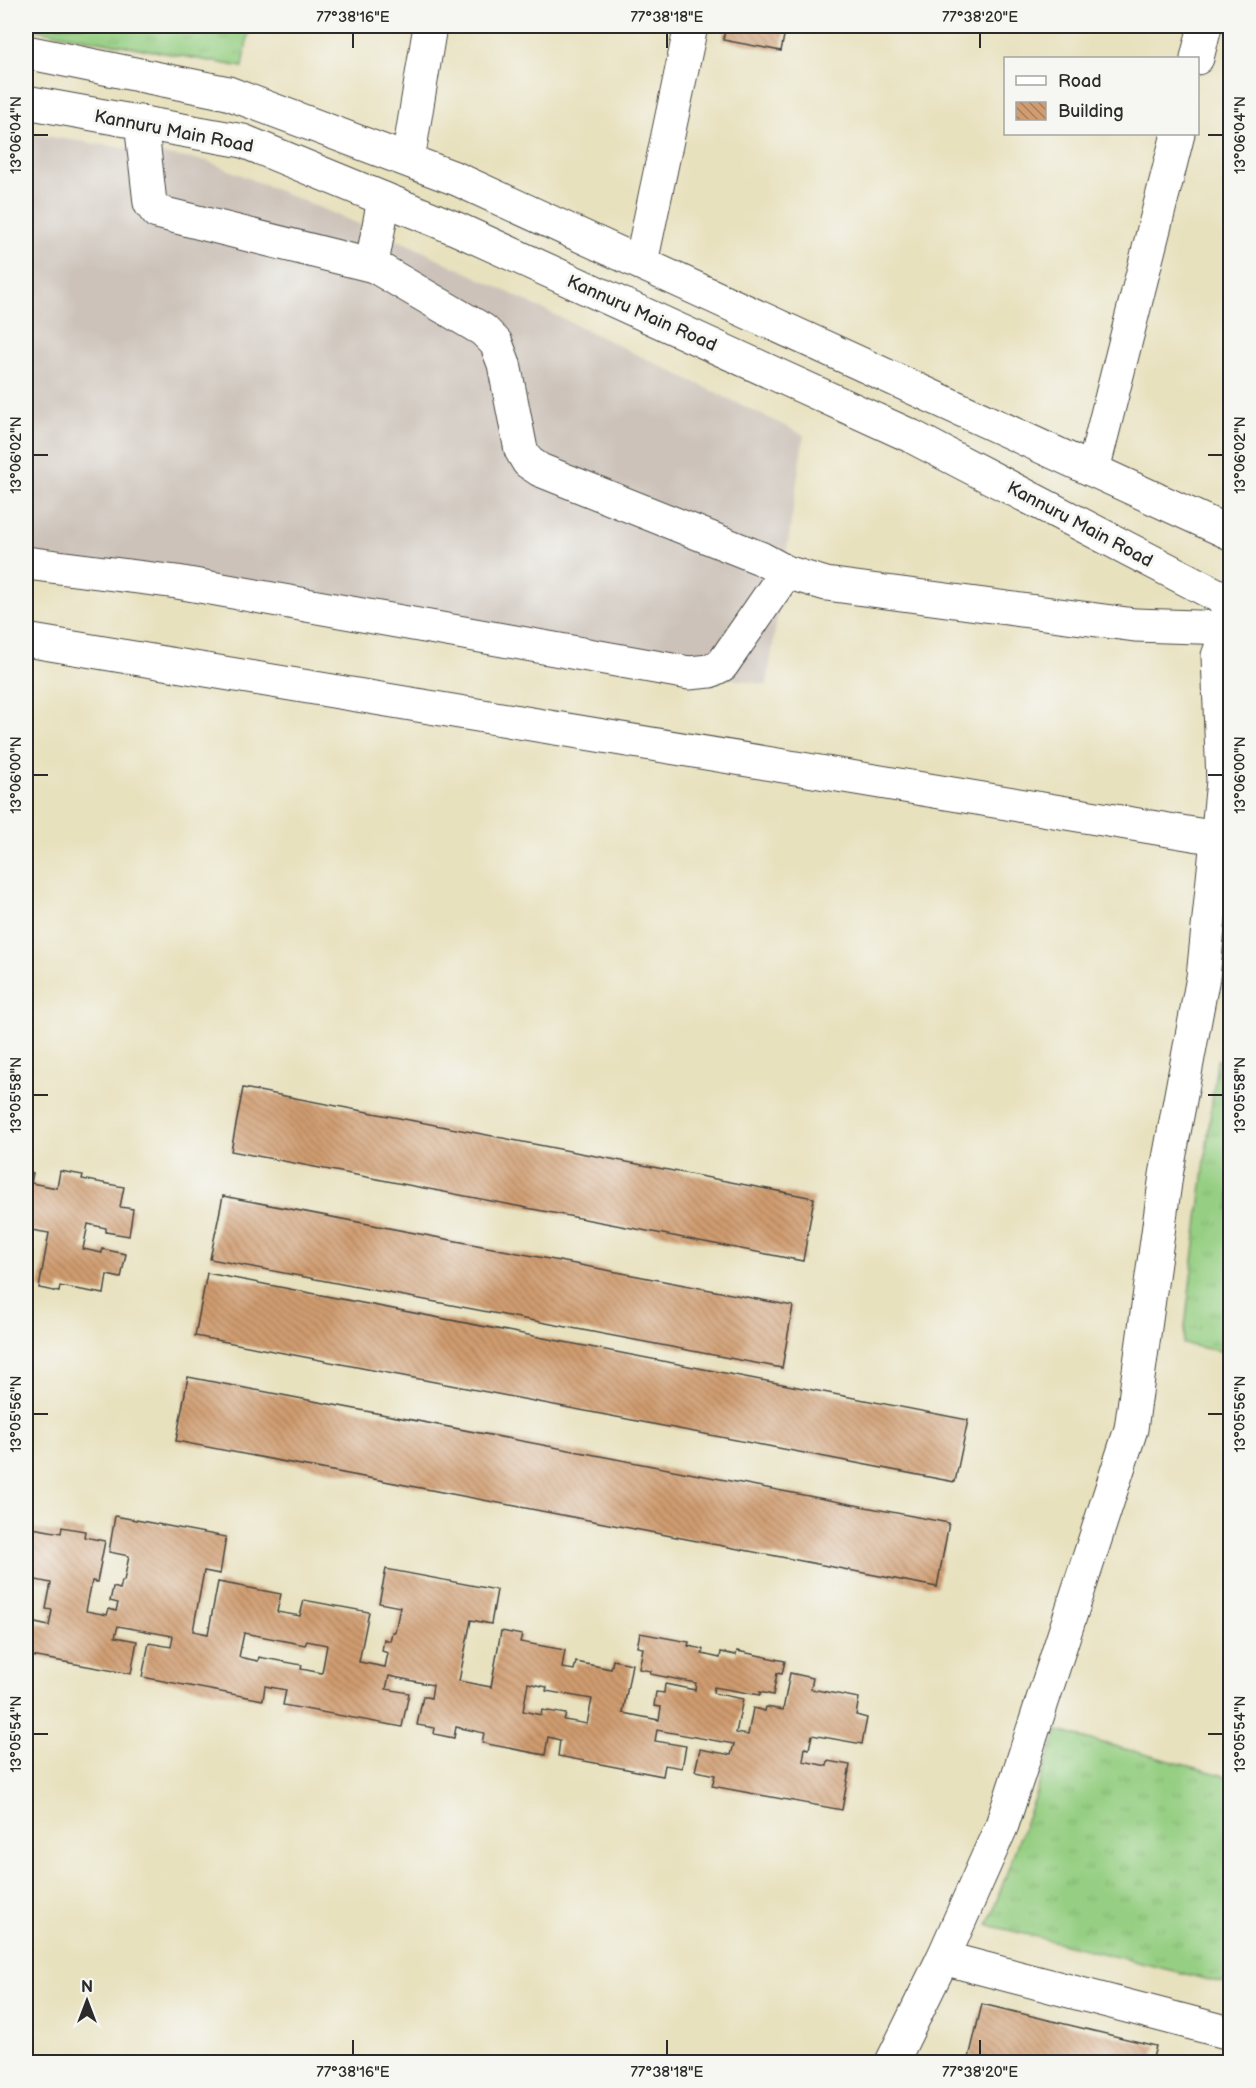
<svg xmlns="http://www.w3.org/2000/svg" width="1256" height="2088" font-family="'Balsamiq Sans',sans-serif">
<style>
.built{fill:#edd7bb}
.industrial{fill:#ccc2b9}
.grass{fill:url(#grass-tufts);stroke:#607d57;stroke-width:1.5}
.building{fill:url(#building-back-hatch);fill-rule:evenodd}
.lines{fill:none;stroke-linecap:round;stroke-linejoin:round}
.minor-casing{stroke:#474641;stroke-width:35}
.major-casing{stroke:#474641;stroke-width:35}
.minor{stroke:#fff;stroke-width:33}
.major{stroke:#fff;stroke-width:33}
.ticks{fill:none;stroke:#2b2b2b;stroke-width:2}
.labels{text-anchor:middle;stroke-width:6;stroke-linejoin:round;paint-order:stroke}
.street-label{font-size:18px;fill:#2b2b2b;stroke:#f6f6f2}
.neatline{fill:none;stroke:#2b2b2b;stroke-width:2}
.ticks-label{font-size:15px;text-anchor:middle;fill:#2b2b2b}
</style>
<defs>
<pattern id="grass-tufts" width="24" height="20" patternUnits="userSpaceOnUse" patternTransform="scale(1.5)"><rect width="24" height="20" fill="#96cf83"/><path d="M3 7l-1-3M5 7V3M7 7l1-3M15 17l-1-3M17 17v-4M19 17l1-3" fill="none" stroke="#81b271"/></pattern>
<pattern id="building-back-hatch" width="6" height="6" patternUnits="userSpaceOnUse" patternTransform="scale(1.5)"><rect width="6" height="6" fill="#d09c70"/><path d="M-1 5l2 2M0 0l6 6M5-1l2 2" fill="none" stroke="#a97f5c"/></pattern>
</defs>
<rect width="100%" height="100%" fill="#f6f6f2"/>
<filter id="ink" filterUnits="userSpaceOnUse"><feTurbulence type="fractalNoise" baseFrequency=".0167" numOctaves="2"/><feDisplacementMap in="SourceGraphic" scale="12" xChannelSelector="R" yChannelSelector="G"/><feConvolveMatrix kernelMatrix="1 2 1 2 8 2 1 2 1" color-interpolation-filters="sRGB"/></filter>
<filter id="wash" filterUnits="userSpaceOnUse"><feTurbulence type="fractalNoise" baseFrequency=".008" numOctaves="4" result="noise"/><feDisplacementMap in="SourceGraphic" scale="24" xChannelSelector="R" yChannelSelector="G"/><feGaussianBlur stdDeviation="1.35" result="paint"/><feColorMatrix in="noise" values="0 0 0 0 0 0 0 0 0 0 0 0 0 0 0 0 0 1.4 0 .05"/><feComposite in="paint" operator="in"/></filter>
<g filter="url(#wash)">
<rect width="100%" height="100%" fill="#e8e1be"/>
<polygon class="built" points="1230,972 1230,1064 1217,1060"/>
<polygon class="industrial" points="26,133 207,161 412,246 804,435 767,685 26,552"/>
<g class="grass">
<polygon points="26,26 249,26 243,67 26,28"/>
<polygon points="1217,1060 1230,1064 1230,1353 1183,1344"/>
<polygon points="1058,1731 1230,1777 1230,1985 988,1925"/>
</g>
<g id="blocks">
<g class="building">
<polygon points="726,26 786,26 781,51 723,40"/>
<polygon points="243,1088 814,1198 803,1261 231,1151"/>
<polygon points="60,1171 83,1175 82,1179 124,1187 120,1207 133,1209 129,1236 106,1232 106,1228 88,1224 83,1249 102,1253 102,1249 126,1254 121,1278 107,1275 104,1294 60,1286 59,1292 39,1288 49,1233 26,1229 26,1172 33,1173 31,1183 57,1188"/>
<polygon points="223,1196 793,1306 782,1368 210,1259"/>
<polygon points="207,1273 968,1420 955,1482 195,1336"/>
<polygon points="188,1377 949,1523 937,1587 176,1441"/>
<path d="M115,1516L226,1537L220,1574L204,1571L193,1631L208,1634L218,1582L281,1594L277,1612L300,1616L304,1600L369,1612L359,1662L385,1667L388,1653L382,1651L384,1639L390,1641L392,1632H395L400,1607L379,1603L386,1569L497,1590L491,1624L471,1620L459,1681L491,1687L501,1631L522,1635L520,1642L565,1650L562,1668L574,1670L576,1662L611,1669L613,1660L632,1664L623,1713L659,1720L661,1707L654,1706L656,1692L664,1693L665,1684L695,1690L696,1683L650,1674L651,1671L639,1669L643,1648L637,1647L640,1633L689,1642L688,1646L703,1649L702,1654L720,1658L721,1652L736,1655L737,1651L785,1661L782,1674L777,1673L773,1695L760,1692V1695L714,1687L713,1693L743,1699L736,1733L748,1735L753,1708L765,1711L766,1707L783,1710L790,1673L813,1678L811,1689L859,1698L856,1715L867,1718L862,1744L812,1735L809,1749L805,1748L803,1761L827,1766L828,1761L850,1765L842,1810L712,1786L715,1775L695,1771L700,1749L731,1755L734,1744L657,1730L655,1741L686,1746L682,1768L665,1765L663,1776L558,1756L560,1740L548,1737L545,1755L482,1743L484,1733L456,1727L454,1738L434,1734L435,1728L417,1725L423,1696L431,1698L433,1685L389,1676L386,1689L409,1693L402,1727L283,1705L286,1690L275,1688L265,1686L263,1700L142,1677L149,1643L171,1647L173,1636L118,1626L115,1637L137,1641L131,1674L26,1655V1621L49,1626L52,1610L46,1609L51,1583L26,1578V1527L61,1533L62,1527L85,1531L84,1537L105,1541L97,1582L92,1581L86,1611L107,1615L109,1609L116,1611L118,1603L110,1601L113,1587L120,1589L122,1581H124L129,1556L109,1552ZM244,1633L305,1645L307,1641L327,1645L322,1673L301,1669L302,1665L259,1657L258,1661L239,1657ZM528,1683L547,1687L546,1691L592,1699L587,1724L564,1720L566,1714L542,1710L541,1715L523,1711Z"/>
<polygon points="982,2004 1156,2046 1152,2062 968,2062"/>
</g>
</g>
</g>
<g filter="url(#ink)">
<use href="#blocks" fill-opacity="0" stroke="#474641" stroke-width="1.5"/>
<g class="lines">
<g class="minor-casing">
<g id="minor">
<polyline points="1197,58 1205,26"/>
<polyline points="141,122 150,203 157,212 374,266"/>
<polyline points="408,160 430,26"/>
<polyline points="384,199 373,258 374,266 483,330 496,343 504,364 521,450 528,462 540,470 760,558 786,572 826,584 1135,625 1229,628"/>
<polyline points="641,263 691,26"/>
<polyline points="1093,470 1178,134"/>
<polyline points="26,563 177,582 689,673 710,671 722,665 786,572"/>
<polyline points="26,640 1217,838"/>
<polyline points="943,1958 1230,2033"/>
<polyline points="892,2062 943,1958 1002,1825 1131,1429 1166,1175 1203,977 1223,781 1218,656 1230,623"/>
</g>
</g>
<g class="major-casing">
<g id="major">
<polyline points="26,52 228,93 457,179 1230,533"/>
<polyline points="26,102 243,141 457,229 911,436 1230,602"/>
</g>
</g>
<use href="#minor" class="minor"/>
<use href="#major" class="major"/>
</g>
</g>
<path class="ticks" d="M353,33V48M667,33V48M980,33V48M33,135H48M1208,135H1223M33,455H48M1208,455H1223M33,775H48M1208,775H1223M33,1095H48M1208,1095H1223M33,1414H48M1208,1414H1223M33,1734H48M1208,1734H1223M353,2040V2055M667,2040V2055M980,2040V2055"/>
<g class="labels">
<g class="street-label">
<text transform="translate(174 131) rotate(11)" y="6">Kannuru Main Road</text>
<text transform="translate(642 313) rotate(24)" y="6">Kannuru Main Road</text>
<text transform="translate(1080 524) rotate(28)" y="6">Kannuru Main Road</text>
</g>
</g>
<rect width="1256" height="2088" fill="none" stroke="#f6f6f2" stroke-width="66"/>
<rect x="1004" y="57" width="195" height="78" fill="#f6f6f2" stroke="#a5a5a2" stroke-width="1.5"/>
<rect x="1016" y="76" width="30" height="9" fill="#ffffff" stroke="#a5a5a2" stroke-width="1.5"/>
<text x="1058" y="87" font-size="18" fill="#2b2b2b">Road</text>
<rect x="1016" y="102" width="30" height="18" fill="url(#building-back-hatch)" stroke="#a5a5a2" stroke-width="1.5"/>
<text x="1058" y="117" font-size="18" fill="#2b2b2b">Building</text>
<g transform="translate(87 2001)" stroke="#f6f6f2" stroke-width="4.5" paint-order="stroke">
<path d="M0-4.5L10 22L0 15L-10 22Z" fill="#2b2b2b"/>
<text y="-9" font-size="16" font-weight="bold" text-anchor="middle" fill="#2b2b2b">N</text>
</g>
<rect x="33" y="33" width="1190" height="2022" class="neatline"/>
<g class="ticks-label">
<text x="353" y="22">77°38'16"E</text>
<text x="667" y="22">77°38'18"E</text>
<text x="980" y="22">77°38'20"E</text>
<text transform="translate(16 135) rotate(-90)" y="5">13°06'04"N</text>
<text transform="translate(1240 135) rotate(-90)" y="5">13°06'04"N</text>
<text transform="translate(16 455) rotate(-90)" y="5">13°06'02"N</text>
<text transform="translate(1240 455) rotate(-90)" y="5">13°06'02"N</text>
<text transform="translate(16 775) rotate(-90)" y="5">13°06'00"N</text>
<text transform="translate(1240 775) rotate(-90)" y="5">13°06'00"N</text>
<text transform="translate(16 1095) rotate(-90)" y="5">13°05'58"N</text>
<text transform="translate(1240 1095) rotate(-90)" y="5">13°05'58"N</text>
<text transform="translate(16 1414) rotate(-90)" y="5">13°05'56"N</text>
<text transform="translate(1240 1414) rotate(-90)" y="5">13°05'56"N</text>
<text transform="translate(16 1734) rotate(-90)" y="5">13°05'54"N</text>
<text transform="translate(1240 1734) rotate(-90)" y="5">13°05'54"N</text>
<text x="353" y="2077">77°38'16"E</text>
<text x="667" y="2077">77°38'18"E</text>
<text x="980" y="2077">77°38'20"E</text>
</g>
</svg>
